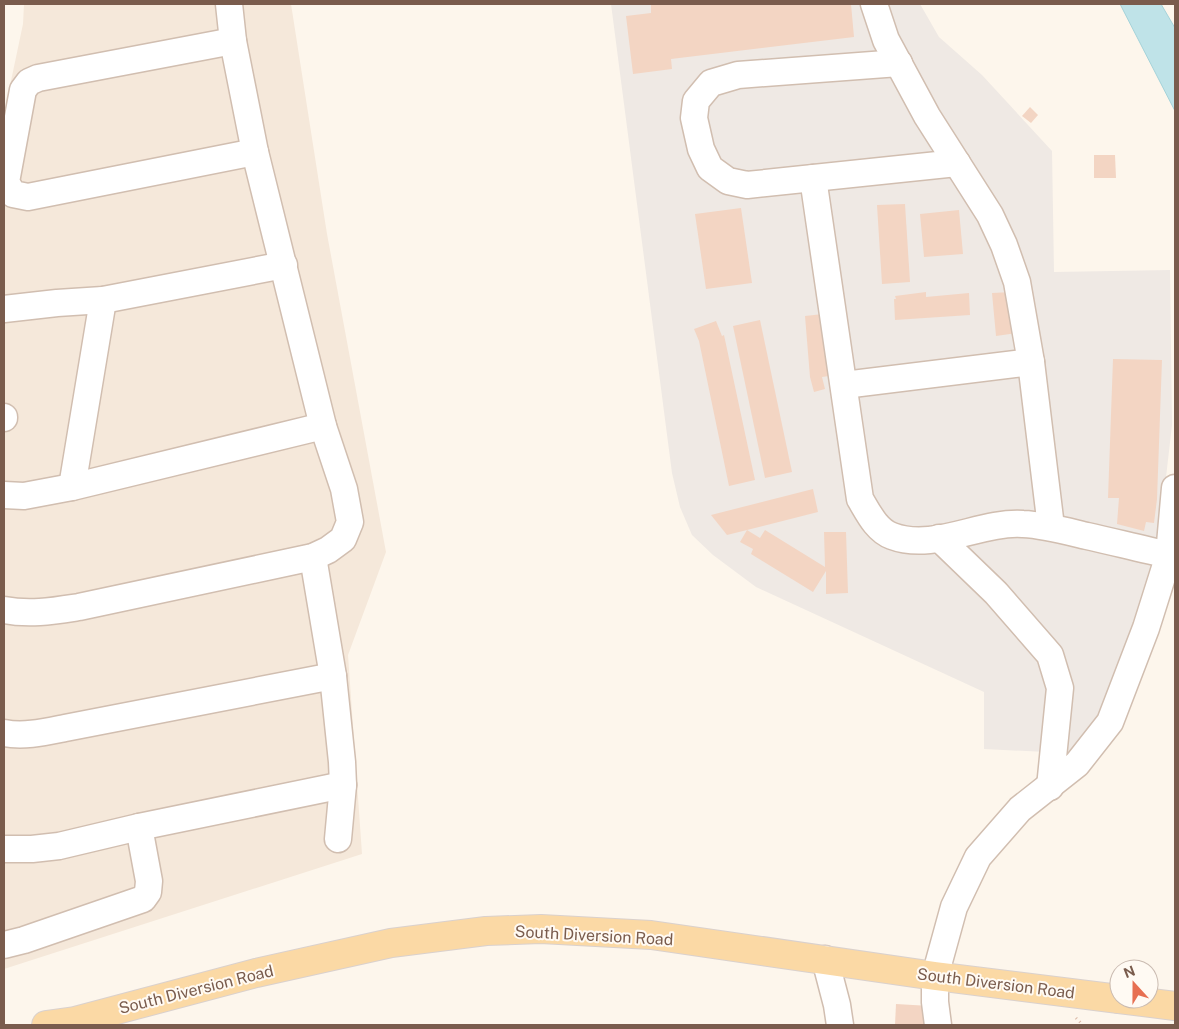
<svg xmlns="http://www.w3.org/2000/svg" width="1179" height="1029" font-family="'Public Sans',sans-serif">
<style>
.residential{fill:#f5e8da}
.industrial{fill:#efe9e4}
.water{fill:#bfe3e8;stroke:#a5d3da}
.building{fill:#f3d5c3}
.lines{fill:none;stroke-linecap:round;stroke-linejoin:round}
.minor-casing{stroke:#d1beb0;stroke-width:29}
.major-casing{stroke:#dad1cd;stroke-width:30}
.path{stroke:#d9b8a5;stroke-width:3;stroke-dasharray:1 4;stroke-linecap:butt}
.minor{stroke:#fff;stroke-width:26}
.major{stroke:#fbd9a5;stroke-width:28}
.labels{text-anchor:middle;stroke-width:4;stroke-linejoin:round;paint-order:stroke}
.street-label{font-size:16px;fill:#7a5c4d;stroke:#fffaf3}
</style>
<rect width="100%" height="100%" fill="#fdf6ec"/>
<polygon class="residential" points="24,4 291,4 327,234 386,552 348,655 362,854 4,969 4,114 23,24"/>
<polygon class="industrial" points="611,4 920,4 939,37 982,75 1052,151 1054,272 1170,270 1172,425 1155,573 1088,754 984,749 984,692 756,587 713,555 692,535 680,507 672,473"/>
<polygon class="water" points="1120,4 1161,4 1175,28 1175,111"/>
<g class="building">
<polygon points="651,4 851,4 854,37 671,59 672,69 633,74 626,16 651,13"/>
<polygon points="1030,107 1038,115 1031,123 1022,116"/>
<polygon points="1094,155 1115,155 1116,178 1094,178"/>
<polygon points="905,204 910,282 882,284 877,205"/>
<polygon points="741,208 752,283 706,289 695,214"/>
<polygon points="959,210 963,254 924,257 920,214"/>
<polygon points="926,292 926,297 969,293 970,315 895,320 894,299 896,299 895,296"/>
<polygon points="1012,292 1017,333 996,336 992,293"/>
<polygon points="823,314 829,376 822,377 825,389 814,392 810,377 805,316"/>
<polygon points="760,320 792,472 765,478 733,326"/>
<polygon points="716,321 722,336 724,335 755,480 729,486 699,341 694,329"/>
<polygon points="1113,359 1162,360 1157,499 1154,523 1146,522 1144,531 1117,524 1119,498 1108,498"/>
<polygon points="813,489 818,512 727,535 711,515"/>
<polygon points="747,530 760,538 765,530 825,567 824,532 846,532 848,593 826,594 826,571 813,592 751,554 753,549 740,542"/>
<polygon points="896,1004 930,1006 929,1025 895,1025"/>
</g>
<g class="lines">
<g class="minor-casing">
<g id="minor">
<polyline points="874,4 886,40 927,116 990,215 1004,245 1017,282 1031,362 1051,527"/>
<polyline points="233,41 38,78 29,82 23,90 6,182 13,194 28,197 255,152"/>
<polyline points="899,63 738,75 711,83 696,101 694,118 701,149 710,168 728,181 747,185 957,163"/>
<path d="M813,178L860,499C868,512 876,530 892,536C934,552 980,521 1023,524C1045,525 1066,531 1087,536C1114,542 1141,549 1169,555"/>
<polyline points="4,309 57,303 103,300 284,265"/>
<polyline points="844,385 1031,362"/>
<polyline points="4,417 4,418"/>
<polyline points="72,487 103,300"/>
<polyline points="4,495 24,496 72,487 323,426"/>
<polyline points="939,538 996,593 1050,655 1060,688 1050,787"/>
<polyline points="313,557 333,676 342,762 343,785 338,839"/>
<path d="M4,610C30,615 53,611 79,607L313,557L328,550L343,539L350,522L344,489L323,426L255,152L233,41L229,4"/>
<path d="M4,733C24,737 45,732 65,728L333,676"/>
<polyline points="4,849 32,849 59,846 139,827 343,785"/>
<polyline points="4,945 24,940 143,899 148,892 149,881 139,827"/>
<polyline points="825,959 837,1005 840,1025"/>
<polyline points="938,1025 935,1002 935,976 954,907 978,857 1020,809 1077,764 1110,722 1146,628 1169,555 1175,488"/>
</g>
</g>
<g class="major-casing">
<g id="major">
<polyline points="1119,999 1175,1006"/>
<polyline points="46,1025 75,1021 256,973 391,943 486,931 541,929 651,935 935,976 1119,999"/>
</g>
</g>
<polyline class="path" points="1076,1018 1083,1025"/>
<use href="#minor" class="minor"/>
<use href="#major" class="major"/>
</g>
<g class="labels">
<g class="street-label">
<text transform="translate(594 935) rotate(3)" y="6">South Diversion Road</text>
<text transform="translate(996 983) rotate(7)" y="6">South Diversion Road</text>
<text transform="translate(196 989) rotate(-14)" y="6">South Diversion Road</text>
</g>
</g>
<rect width="1179" height="1029" fill="none" stroke="#7a5c4d" stroke-width="10"/>
<g transform="translate(1134 984) rotate(339)"><circle r="24" fill="#fffaf3" stroke="#cabbb1"/>
<path d="M0-4L9 19L0 12L-9 19Z" fill="#e76f51"/>
<text y="-8" font-size="14" font-weight="bold" text-anchor="middle" fill="#7a5c4d">N</text>
</g>
</svg>
